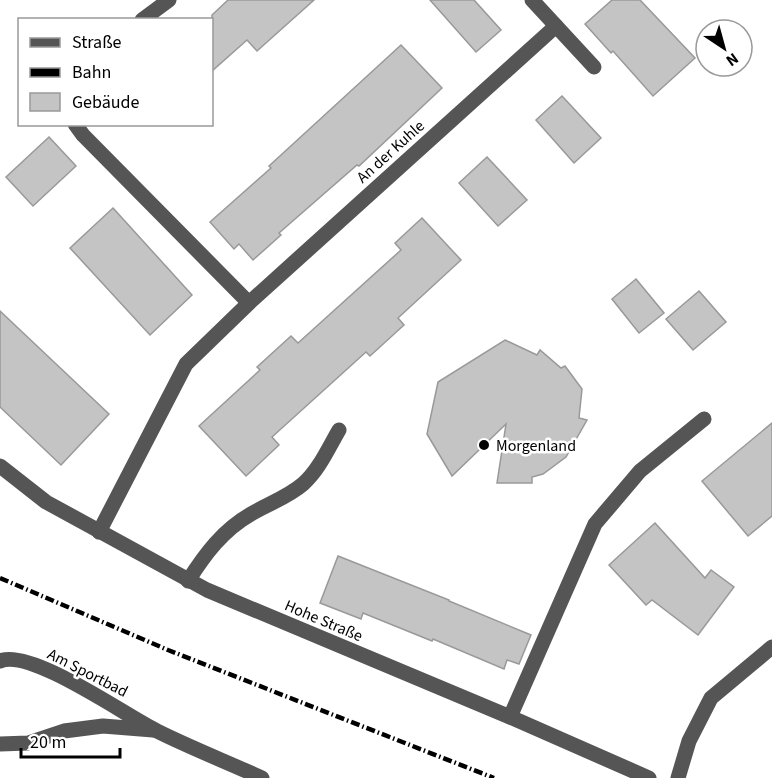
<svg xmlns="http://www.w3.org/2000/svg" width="772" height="778" font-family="'Source Sans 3',sans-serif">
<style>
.building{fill:#c4c4c4;stroke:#999;stroke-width:1.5}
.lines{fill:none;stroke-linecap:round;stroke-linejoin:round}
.minor{stroke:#555;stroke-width:15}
.rail{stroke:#000;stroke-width:4.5;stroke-dasharray:9 3 1.5 3;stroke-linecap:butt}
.poi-dot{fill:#000;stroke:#fff;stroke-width:2}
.labels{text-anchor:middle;stroke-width:5;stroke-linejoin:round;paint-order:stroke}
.street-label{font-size:16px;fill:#000;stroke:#fff}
.poi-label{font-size:16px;fill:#000;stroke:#fff;text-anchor:start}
</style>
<rect width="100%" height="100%" fill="#fff"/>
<g class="building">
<polygon points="228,0 314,0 257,51 247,40 212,71 212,15"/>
<polygon points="430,0 474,0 501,30 476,52"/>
<polygon points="612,0 640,0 695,58 653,96 613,51 611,53 585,24"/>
<polygon points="401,45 442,88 359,166 357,165 279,233 281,235 253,260 239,244 234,249 210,222 271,168 269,166"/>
<polygon points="562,96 601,138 574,163 536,120"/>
<polygon points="49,137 76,166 33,206 6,177"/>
<polygon points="487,157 527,200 498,226 459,183"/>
<polygon points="113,208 192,295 150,335 70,248"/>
<polygon points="422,218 461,260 398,318 404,325 370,356 366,352 272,437 279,445 246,476 199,426 260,370 257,367 291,336 298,343 401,250 395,243"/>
<polygon points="636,279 664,313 639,333 612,299"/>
<polygon points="699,291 726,322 693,350 666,319"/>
<polygon points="0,311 109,414 61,465 0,407"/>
<polygon points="505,340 537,355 540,350 561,368 565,366 582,389 579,418 587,420 566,457 543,474 532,477 532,483 497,483 506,424 452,476 427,434 438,382"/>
<polygon points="772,423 772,516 748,536 702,481"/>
<polygon points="655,523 705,578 711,570 734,587 698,635 652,600 646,605 609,565"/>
<polygon points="338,556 449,600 449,601 531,635 519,664 507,660 504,669 433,639 432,641 363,613 361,619 320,603"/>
</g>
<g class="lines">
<g class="minor">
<polyline points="532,0 594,67"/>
<polyline points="142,20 169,0"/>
<polyline points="75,124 83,135 249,303"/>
<polyline points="0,466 46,502 207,590 510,717 649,778"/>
<polyline points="99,532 186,364 249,303 556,26"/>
<path d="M188,581C205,554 223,530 251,514C268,504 288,497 303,484C319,470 329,447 339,430"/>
<path d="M0,661C31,648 126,716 157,731C191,748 227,762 262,778"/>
<polyline points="510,717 595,524 640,471 704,419"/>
<polyline points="0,744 28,743 64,731 103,726 153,730"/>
<polyline points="678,778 689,741 711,698 772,647"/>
</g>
<polyline class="rail" points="0,578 168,650 494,778"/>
</g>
<circle class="poi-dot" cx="484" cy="445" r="6"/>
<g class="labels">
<g class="street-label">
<text transform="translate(390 151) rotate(-42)" y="6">An der Kuhle</text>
<text transform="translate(324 620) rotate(23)" y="6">Hohe Straße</text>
<text transform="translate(88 672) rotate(27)" y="6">Am Sportbad</text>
</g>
<g class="poi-label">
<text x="496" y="451">Morgenland</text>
</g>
</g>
<rect x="18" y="18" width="195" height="108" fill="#ffffff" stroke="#999999" stroke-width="1.5"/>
<rect x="30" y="38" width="30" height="9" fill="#555555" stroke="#999999" stroke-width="1.5"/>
<text x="72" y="48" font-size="18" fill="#000000">Straße</text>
<rect x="30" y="68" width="30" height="9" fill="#000000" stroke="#999999" stroke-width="1.5"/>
<text x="72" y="78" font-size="18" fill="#000000">Bahn</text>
<rect x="30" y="93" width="30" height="18" fill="#c4c4c4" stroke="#999999" stroke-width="1.5"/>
<text x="72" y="108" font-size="18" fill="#000000">Gebäude</text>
<g transform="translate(724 48) rotate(144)"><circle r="28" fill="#ffffff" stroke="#999999" stroke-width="1.5"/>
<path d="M0-4.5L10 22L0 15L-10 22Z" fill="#000000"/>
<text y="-9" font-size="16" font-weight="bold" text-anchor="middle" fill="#000000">N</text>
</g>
<path d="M21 748v9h99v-9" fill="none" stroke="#000000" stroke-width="3"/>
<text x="30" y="748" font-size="18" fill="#000000" stroke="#ffffff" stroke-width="4.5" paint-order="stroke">20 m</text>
</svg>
